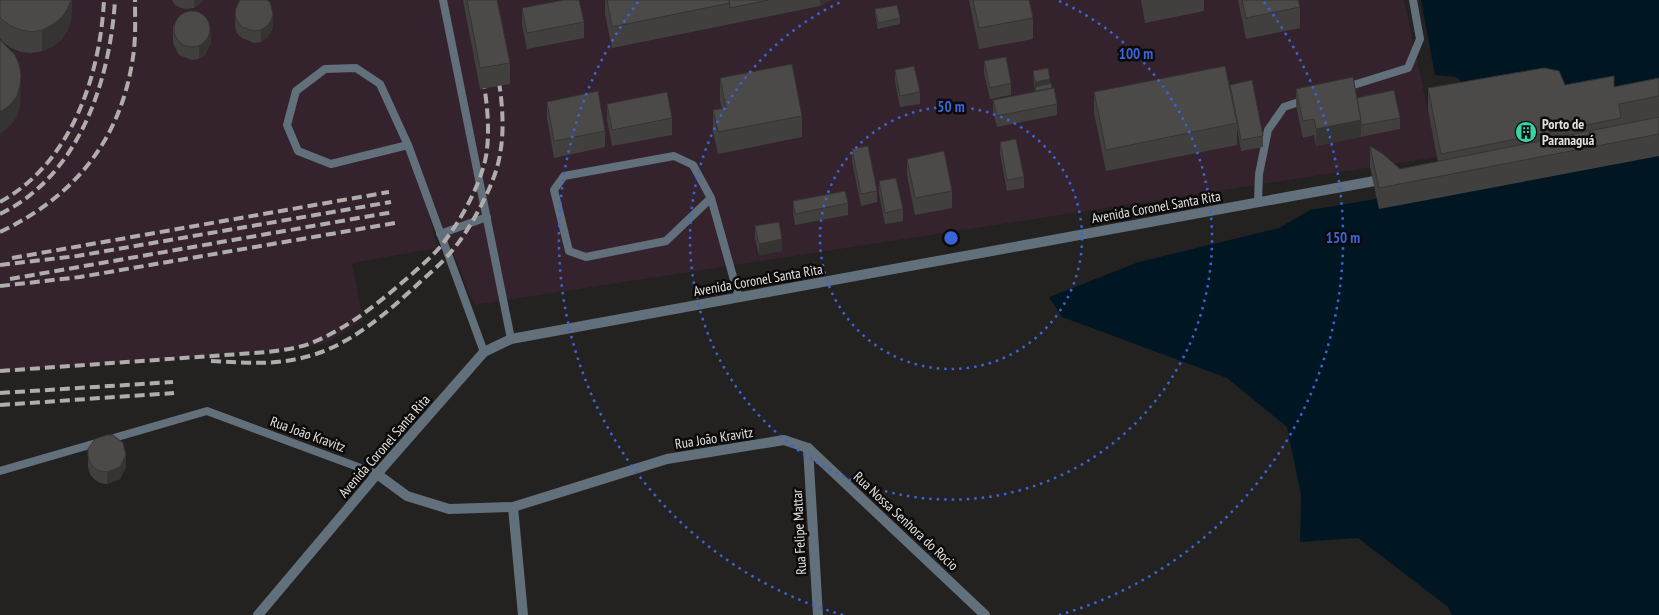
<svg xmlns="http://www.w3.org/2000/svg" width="1659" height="615" font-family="'PT Sans Narrow',sans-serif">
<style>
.industrial{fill:#34232d}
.water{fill:#001723}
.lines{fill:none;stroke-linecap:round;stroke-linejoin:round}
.lane{stroke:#61707a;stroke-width:8}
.street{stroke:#61707a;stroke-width:10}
.rail{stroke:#afaeac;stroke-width:4;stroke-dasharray:10 5;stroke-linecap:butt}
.wall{fill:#41403e}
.shaded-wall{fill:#353432}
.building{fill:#4c4a48;stroke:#353432}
.ring{fill:none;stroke:#3b64d9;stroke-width:2.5;stroke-dasharray:2.5 5}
.labels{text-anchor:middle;stroke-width:5;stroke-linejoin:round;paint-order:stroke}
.poi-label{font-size:14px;font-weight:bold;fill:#e2e1df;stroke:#0c0b0a;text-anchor:start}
.street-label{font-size:14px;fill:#e2e1df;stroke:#0c0b0a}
.centre{fill:#3b64d9;stroke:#0c0b0a;stroke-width:2.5}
.ring-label{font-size:15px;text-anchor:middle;font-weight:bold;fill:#3b64d9;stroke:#0c0b0a;stroke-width:5;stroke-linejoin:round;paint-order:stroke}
</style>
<rect width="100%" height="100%" fill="#232220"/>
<polygon class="industrial" points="0,0 1404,0 1438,157 474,305 431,197 425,198 437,248 352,263 363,320 324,344 287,349 0,372"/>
<polygon class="water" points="1421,0 1659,0 1659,615 1452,615 1448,607 1358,538 1300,542 1301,495 1287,427 1227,378 1062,317 1049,297 1139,262 1279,228 1310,210 1627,157 1617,94 1467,87 1456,77 1435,75"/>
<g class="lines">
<g class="lane">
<polyline points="443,0 511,339"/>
<polyline points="1347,87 1408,68 1420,39 1413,0"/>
<polyline points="408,145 331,164 298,151 287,125 296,91 325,69 356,68 380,84 408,145 484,352"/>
<polyline points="711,198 666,241 586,257 569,251 554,190 564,176 674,156 693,165 711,198 739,298"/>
<polyline points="1258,202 1259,174 1268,130 1284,107 1305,100"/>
<polyline points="440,234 487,217"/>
<polyline points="0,471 207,411 377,474"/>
</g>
<g class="street">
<polyline points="808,448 818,615"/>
<polyline points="377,474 407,496 449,509 513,507 667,459 784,440 808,448 985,615"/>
<polyline points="513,507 523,615"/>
<polyline points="258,615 377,474 484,352 511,339 1380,180"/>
</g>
<g class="rail">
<path d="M0,202C71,163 100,77 104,0"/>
<path d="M0,214C79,176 110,81 115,0"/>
<path d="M0,232C74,197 121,140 133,57C136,39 135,19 135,0"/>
<polyline points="12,258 389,192"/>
<polyline points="0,265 77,256 391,202"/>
<polyline points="10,279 393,212"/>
<polyline points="0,286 80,277 395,223"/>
<path d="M211,361C250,363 279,366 316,354C355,341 389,311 419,283C430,273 442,263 451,252C470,230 496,183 500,154C505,128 502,97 497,71"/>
<path d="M0,371L268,352C284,350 301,348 316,341C353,325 382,300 412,274C423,264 435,254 444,242C462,218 478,189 485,161C491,135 487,99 482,74"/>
<polyline points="0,393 173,382"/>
<polyline points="0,405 174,393"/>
</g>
</g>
<g class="wall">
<polygon points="0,0 72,0 71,21 67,31 61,40 52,47 42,51 32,53 21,52 11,48 2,41 0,38"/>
<polygon points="172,0 203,0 200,4 194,8 187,9 181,8 175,5"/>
<polygon points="463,0 497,0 510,63 510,84 480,89"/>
<polygon points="605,0 831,0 820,6 612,48 605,14"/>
<polygon points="969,0 1029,0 1033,18 1033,39 979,49"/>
<polygon points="1141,0 1204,0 1204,11 1145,23"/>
<polygon points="1238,0 1298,0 1300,7 1300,28 1246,39"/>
<polygon points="236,8 273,26 271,32 267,38 261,42 254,43 242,38 237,33 235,26"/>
<polygon points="522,8 584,22 584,38 527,49 522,25"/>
<polygon points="875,9 900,18 900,24 878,29 875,15"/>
<polygon points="173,25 211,43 205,55 199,59 192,60 179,55 173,43"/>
<polygon points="984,61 1011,83 1011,95 990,99 984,73"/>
<polygon points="895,70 920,92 920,104 900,107 895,81"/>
<polygon points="1033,71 1050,83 1057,104 1057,115 997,127 993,111 993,100 1035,92 1033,76"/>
<polygon points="720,78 802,116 802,137 718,154 713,132 713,110 722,109 720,100"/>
<polygon points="1659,78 1659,156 1379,209 1370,167 1370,146 1400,169 1438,162 1428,110 1428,88 1565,85 1614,87"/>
<polygon points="1230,85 1263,136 1263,147 1241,151 1237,128 1237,145 1106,171 1094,113 1094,92 1230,91"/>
<polygon points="1296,89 1357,98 1400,118 1400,129 1316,146 1314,135 1303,138 1296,105"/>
<polygon points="547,102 605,131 605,147 554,158 547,118"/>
<polygon points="607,104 672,118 672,135 612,146 607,120"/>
<polygon points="1000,142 1024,177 1024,188 1007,191 1000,153"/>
<polygon points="852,149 877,191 877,202 861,206 852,161"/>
<polygon points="907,159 952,191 952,208 915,215 907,175"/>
<polygon points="879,181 903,209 903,221 885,224 879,193"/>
<polygon points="793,201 848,203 848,215 795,225 793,212"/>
<polygon points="755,226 782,251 759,255 755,238"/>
<polygon points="88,449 126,467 120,479 107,484 100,483 94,479 90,474 88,467"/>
</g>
<g class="shaded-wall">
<polygon points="71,0 72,0 71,21 67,31 61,40 52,47 42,51 42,30"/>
<polygon points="194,0 203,0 200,4 194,8"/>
<polygon points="820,0 831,0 820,6"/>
<polygon points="273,14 273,26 271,32 267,38 261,42 261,30"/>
<polygon points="211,31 211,43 205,55 199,59 199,47"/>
<polygon points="21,75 20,107 17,117 10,126 0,134 0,112"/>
<polygon points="1050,79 1050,85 1035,88 1035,82"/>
<polygon points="1361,120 1361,137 1316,146 1316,129"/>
<polygon points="782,239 782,251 759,255 759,244"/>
<polygon points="126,455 126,467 120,479 107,484 107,472"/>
</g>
<g class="building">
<polygon points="0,0 71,0 67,10 61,18 52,25 42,30 32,32 21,30 11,26 2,20 0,17"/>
<polygon points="240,0 267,0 270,2 273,14 271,21 267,26 261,30 254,31 242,27 237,21 235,15 236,8"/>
<polygon points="467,0 497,0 510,63 480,68"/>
<polygon points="564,0 579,0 584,22 527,33 522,8"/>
<polygon points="607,0 729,0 730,3 612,27"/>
<polygon points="729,0 769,0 730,8"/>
<polygon points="973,0 1029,0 1033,18 979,28"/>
<polygon points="1242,0 1298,0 1300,7 1246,18"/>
<polygon points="897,5 900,18 878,23 875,9"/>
<circle cx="192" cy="29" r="18"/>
<polygon points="0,40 15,55 19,64 21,75 20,85 17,96 10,105 0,112"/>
<polygon points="1006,57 1011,83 990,88 984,61"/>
<polygon points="792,64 802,116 718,132 713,110 726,108 720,78"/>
<polygon points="914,66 920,92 900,96 895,70"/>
<polygon points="1225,66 1237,123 1106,150 1094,92"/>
<polygon points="1048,68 1050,79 1035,82 1033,71"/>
<polygon points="1544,68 1559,71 1565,85 1614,76 1614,87 1659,78 1659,96 1619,104 1621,118 1441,154 1428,88"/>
<polygon points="1353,77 1361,120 1316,129 1314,119 1303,121 1296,89"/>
<polygon points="1252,80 1263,136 1241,140 1230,85"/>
<polygon points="1051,83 1052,88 1036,91 1035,87"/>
<polygon points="1054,88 1057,104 997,116 993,100"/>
<polygon points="1394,90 1400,118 1361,125 1361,120 1357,98"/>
<polygon points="598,91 605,131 554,141 547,102"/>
<polygon points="667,92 672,118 612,130 607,104"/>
<polygon points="1659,117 1659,134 1379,188 1370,146 1383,154 1400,169"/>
<polygon points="1016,139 1024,177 1007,180 1000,142"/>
<polygon points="868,146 877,191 861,194 852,149"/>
<polygon points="944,151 952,191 915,198 907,159"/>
<polygon points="896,178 903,209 885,213 879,181"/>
<polygon points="845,191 848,203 795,214 793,201"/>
<polygon points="779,222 782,239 759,244 755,226"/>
<polygon points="107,435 113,435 123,443 126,455 120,467 107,472 100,471 94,468 90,462 88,456 88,449 95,439"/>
</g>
<g class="ring">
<circle cx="951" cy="238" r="131"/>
<path d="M1059 1A261 261 0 1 1 843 1"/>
<path d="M843 615A392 392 0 0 1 638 2M1264 2A392 392 0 0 1 1059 615"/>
</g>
<defs>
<g id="building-disc" transform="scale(1.125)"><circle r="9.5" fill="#39d4a5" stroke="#0c0b0a"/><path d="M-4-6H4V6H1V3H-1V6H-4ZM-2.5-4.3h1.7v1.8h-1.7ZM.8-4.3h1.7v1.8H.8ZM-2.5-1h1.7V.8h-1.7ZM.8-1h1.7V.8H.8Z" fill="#111"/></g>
</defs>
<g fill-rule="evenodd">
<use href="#building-disc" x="1526" y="132"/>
</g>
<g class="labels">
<g class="poi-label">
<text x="1542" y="129">Porto de<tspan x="1542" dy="16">Paranaguá</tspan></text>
</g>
<g class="street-label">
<text transform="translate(1156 207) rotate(-10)" y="5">Avenida Coronel Santa Rita</text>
<text transform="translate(758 280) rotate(-10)" y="5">Avenida Coronel Santa Rita</text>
<text transform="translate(308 434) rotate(20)" y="5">Rua João Kravitz</text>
<text transform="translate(714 438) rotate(-9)" y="5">Rua João Kravitz</text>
<text transform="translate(384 446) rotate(-49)" y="5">Avenida Coronel Santa Rita</text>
<text transform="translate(906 521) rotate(43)" y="5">Rua Nossa Senhora do Rocio</text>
<text transform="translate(799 532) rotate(-93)" y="5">Rua Felipe Mattar</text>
</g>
</g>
<circle cx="951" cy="238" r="8" class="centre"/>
<g class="ring-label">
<text x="1136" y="59">100 m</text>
<text x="951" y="112">50 m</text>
<text x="1343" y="243">150 m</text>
</g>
</svg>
